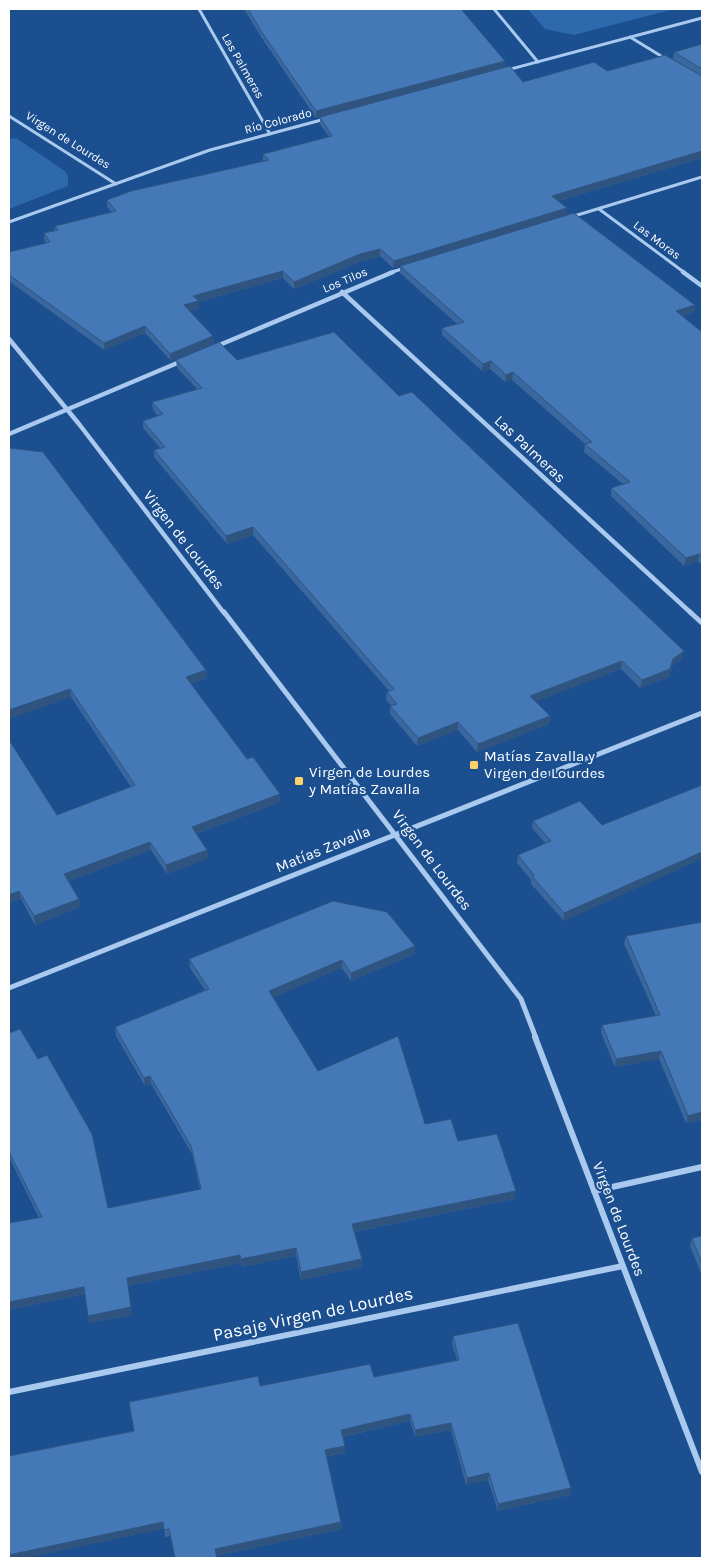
<svg xmlns="http://www.w3.org/2000/svg" width="711" height="1567" font-family="Karla,sans-serif">
<style>
.green{fill:#2e69ad}
.lines{fill:none;stroke-linecap:round;stroke-linejoin:round}
.minor-far3{stroke:#a9c9ee;stroke-width:3}
.minor-far2{stroke:#a9c9ee;stroke-width:4.5}
.minor-far1{stroke:#a9c9ee;stroke-width:5}
.minor{stroke:#a9c9ee;stroke-width:6}
.wall{fill:#3a679d}
.shaded-wall{fill:#305480}
.building{fill:#4478b7;stroke:#305480}
.poi-dot{fill:#ffd166;stroke:#1b4f8f;stroke-width:2}
.labels{text-anchor:middle;stroke-width:4.5;stroke-linejoin:round;paint-order:stroke}
.far-street-label{font-size:12px;fill:#fff;stroke:#1b4f8f}
.street-label{font-size:15px;fill:#fff;stroke:#1b4f8f}
.poi-label{font-size:15px;fill:#fff;stroke:#1b4f8f;text-anchor:start}
.near-street-label{font-size:18px;fill:#fff;stroke:#1b4f8f}
</style>
<rect width="100%" height="100%" fill="#1b4f8f"/>
<g class="green">
<polygon points="528,9 674,9 574,35 545,29"/>
<polygon points="16,138 65,171 68,176 68,186 9,209 9,139"/>
</g>
<g class="lines">
<g class="minor-far3">
<polyline points="199,9 270,134"/>
<polyline points="494,9 538,62"/>
<polyline points="630,37 666,59"/>
<polyline points="507,70 702,18"/>
<polyline points="9,116 116,184"/>
<polyline points="599,209 685,273"/>
<polyline points="571,217 702,177"/>
<polyline points="9,222 210,150 325,119"/>
<polyline points="389,273 405,268"/>
</g>
<g class="minor-far2">
<polyline points="683,272 702,286"/>
<polyline points="342,292 691,613"/>
<polyline points="9,339 79,424 224,613"/>
<polyline points="217,346 393,272"/>
<polyline points="9,434 182,361"/>
</g>
<g class="minor-far1">
<polyline points="224,612 521,999 536,1038"/>
<polyline points="690,612 702,623"/>
<polyline points="9,988 702,713"/>
</g>
<g class="minor">
<polyline points="535,1037 702,1472"/>
<polyline points="594,1191 702,1167"/>
<polyline points="9,1392 623,1266"/>
</g>
</g>
<g class="wall">
<polygon points="244,9 461,9 505,61 505,67 316,118 261,37"/>
<polygon points="702,44 702,158 559,201 567,208 567,215 393,268 380,256 360,262 294,289 283,278 199,302 199,309 190,311 213,336 214,343 171,361 145,333 104,350 9,281 9,252 46,243 44,240 44,233 55,230 55,226 112,213 107,207 107,200 263,161 263,154 329,137 320,124 320,117 523,82 607,71 696,73 673,59 674,52"/>
<polygon points="400,266 694,312 682,316 702,332 702,565 698,561 684,566 611,496 611,488 623,484 584,452 585,444 512,380 505,382 490,369 482,371 442,335 442,328 457,324 400,273"/>
<polygon points="176,360 237,360 399,396 682,659 672,666 669,677 640,688 621,669 536,701 550,716 549,724 477,752 458,730 417,746 390,714 390,706 392,706 386,700 387,692 389,691 253,535 227,544 154,457 154,450 160,448 143,428 143,421 158,416 153,410 152,402 197,389 177,368"/>
<polygon points="9,448 206,670 207,678 191,684 280,802 196,834 207,850 208,858 167,874 151,850 69,881 79,899 80,907 35,925 21,899 9,903 57,815 131,787 71,697"/>
<polygon points="533,821 602,825 564,921 531,884 531,880 517,863 518,855 545,843 532,828"/>
<polygon points="702,922 702,1120 686,1123 659,1059 615,1067 601,1033 602,1025 656,1016 624,944 626,936"/>
<polygon points="415,946 415,954 351,981 342,968 273,997 318,1071 458,1141 515,1199 354,1232 362,1259 362,1267 301,1280 296,1256 242,1267 241,1263 128,1286 132,1315 89,1323 85,1294 9,1310 9,1223 39,1218 9,1157 9,1033 108,1208 200,1190 192,1154 151,1084 145,1086 116,1036 115,1027 205,990 190,968 189,959"/>
<polygon points="702,1236 702,1276 690,1246 692,1238"/>
<polygon points="453,1336 570,1495 498,1511 488,1480 466,1485 451,1430 415,1437 410,1421 343,1437 345,1446 345,1453 327,1456 341,1522 342,1529 216,1556 170,1536 165,1537 164,1529 134,1431 260,1386 374,1377 457,1360 452,1344"/>
</g>
<g class="shaded-wall">
<polygon points="505,61 505,67 316,118 316,111"/>
<polygon points="702,151 702,158 552,203 552,196"/>
<polygon points="567,208 567,215 393,268 394,261"/>
<polygon points="380,249 380,256 360,262 294,289 294,282 360,254"/>
<polygon points="283,271 283,278 199,302 199,309 185,313 184,305 193,296"/>
<polygon points="695,305 694,312 675,319 676,311"/>
<polygon points="145,326 145,333 104,350 104,343"/>
<polygon points="213,336 214,343 171,361 170,354"/>
<polygon points="491,361 490,369 482,371 483,364"/>
<polygon points="513,372 512,380 505,382 506,375"/>
<polygon points="253,527 253,535 227,544 226,536"/>
<polygon points="699,554 698,561 684,566 686,558"/>
<polygon points="684,651 682,659 672,666 669,677 640,688 642,680"/>
<polygon points="622,661 621,669 530,704 530,696"/>
<polygon points="206,670 207,678 186,686 186,677"/>
<polygon points="70,689 71,697 9,719 9,710"/>
<polygon points="550,716 549,724 477,752 478,744"/>
<polygon points="458,722 458,730 417,746 418,738"/>
<polygon points="280,794 280,802 193,835 192,827"/>
<polygon points="150,842 151,850 66,882 64,874"/>
<polygon points="207,850 208,858 167,874 166,865"/>
<polygon points="702,852 702,859 564,921 564,913"/>
<polygon points="19,891 21,899 9,903 9,895"/>
<polygon points="79,899 80,907 35,925 34,916"/>
<polygon points="415,946 415,954 351,981 351,973"/>
<polygon points="342,960 342,968 270,999 269,991"/>
<polygon points="661,1051 659,1059 615,1067 616,1059"/>
<polygon points="150,1076 151,1084 145,1086 144,1078"/>
<polygon points="702,1112 702,1120 686,1123 688,1116"/>
<polygon points="516,1191 515,1199 352,1232 352,1224"/>
<polygon points="296,1248 296,1256 242,1267 241,1259"/>
<polygon points="240,1255 241,1263 128,1286 127,1278"/>
<polygon points="362,1259 362,1267 301,1280 301,1272"/>
<polygon points="84,1287 85,1294 9,1310 9,1302"/>
<polygon points="131,1307 132,1315 89,1323 88,1316"/>
<polygon points="410,1414 410,1421 341,1437 341,1430"/>
<polygon points="451,1423 451,1430 415,1437 415,1430"/>
<polygon points="345,1446 345,1453 325,1457 325,1450"/>
<polygon points="489,1473 488,1480 466,1485 467,1478"/>
<polygon points="571,1488 570,1495 498,1511 498,1504"/>
<polygon points="163,1522 164,1529 27,1558 9,1558 9,1555"/>
<polygon points="341,1522 342,1529 216,1556 215,1549"/>
</g>
<g class="building">
<polygon points="248,9 461,9 505,61 316,111 261,31"/>
<polygon points="702,44 702,69 674,52"/>
<polygon points="665,55 702,76 702,151 552,196 567,208 394,261 380,249 360,254 294,282 283,271 193,296 199,301 184,305 213,336 170,354 145,326 104,343 9,275 9,252 50,242 44,233 58,230 55,226 116,211 107,200 131,191 269,160 263,154 332,136 320,117 510,66 523,82 594,62 607,71"/>
<polygon points="574,213 695,305 676,311 702,332 702,556 699,554 686,558 611,488 630,482 585,444 592,442 513,372 506,375 491,361 483,364 442,328 464,322 400,266"/>
<polygon points="334,332 399,396 412,392 684,651 673,659 670,669 642,680 622,661 530,696 550,716 478,744 458,722 418,738 390,706 397,704 387,692 394,689 253,527 226,536 154,450 165,447 143,421 163,414 152,402 202,388 176,360 219,342 237,360"/>
<polygon points="9,448 43,452 206,670 186,677 247,759 253,757 280,794 192,827 207,850 166,865 150,842 64,874 79,899 34,916 19,891 9,895 9,740 57,815 135,785 70,689 9,710"/>
<polygon points="702,785 702,852 564,913 532,876 534,875 518,855 551,841 533,821 580,801 602,825"/>
<polygon points="333,901 387,912 415,946 351,973 342,960 269,991 318,1071 398,1036 425,1124 451,1119 458,1141 497,1134 516,1191 352,1224 362,1259 301,1272 296,1248 241,1259 240,1255 127,1278 131,1307 88,1316 84,1287 9,1302 9,1223 42,1217 9,1152 9,1033 20,1029 38,1059 47,1055 92,1134 108,1208 201,1189 191,1146 150,1076 144,1078 115,1027 209,989 189,959"/>
<polygon points="702,922 702,1112 688,1116 661,1051 616,1059 602,1025 660,1015 626,936"/>
<polygon points="702,1236 702,1264 692,1238"/>
<polygon points="518,1323 571,1488 498,1504 489,1473 467,1478 451,1423 415,1430 410,1414 341,1430 345,1446 325,1450 341,1522 215,1549 217,1558 175,1558 169,1529 164,1530 163,1522 9,1555 9,1456 134,1431 129,1402 258,1376 260,1386 370,1364 374,1377 459,1360 453,1336"/>
</g>
<g class="poi-dot">
<rect x="469" y="760" width="10" height="10" rx="2.5"/>
<rect x="294" y="776" width="10" height="10" rx="2.5"/>
</g>
<g class="labels">
<g class="far-street-label">
<text transform="translate(243 66) rotate(60)" y="4">Las Palmeras</text>
<text transform="translate(278 121) rotate(-15)" y="4">Río Colorado</text>
<text transform="translate(68 140) rotate(32)" y="4">Virgen de Lourdes</text>
<text transform="translate(657 240) rotate(37)" y="4">Las Moras</text>
<text transform="translate(345 280) rotate(-23)" y="4">Los Tilos</text>
</g>
<g class="street-label">
<text transform="translate(530 449) rotate(43)" y="5">Las Palmeras</text>
<text transform="translate(184 540) rotate(52)" y="5">Virgen de Lourdes</text>
<text transform="translate(323 849) rotate(-22)" y="5">Matías Zavalla</text>
<text transform="translate(432 860) rotate(53)" y="5">Virgen de Lourdes</text>
<text transform="translate(619 1219) rotate(69)" y="5">Virgen de Lourdes</text>
</g>
<g class="poi-label">
<text x="484" y="761">Matías Zavalla y<tspan x="484" dy="17">Virgen de Lourdes</tspan></text>
<text x="309" y="777">Virgen de Lourdes<tspan x="309" dy="17">y Matías Zavalla</tspan></text>
</g>
<g class="near-street-label">
<text transform="translate(313 1314) rotate(-12)" y="6">Pasaje Virgen de Lourdes</text>
</g>
</g>
<rect width="711" height="1567" fill="none" stroke="#ffffff" stroke-width="20"/>
</svg>
